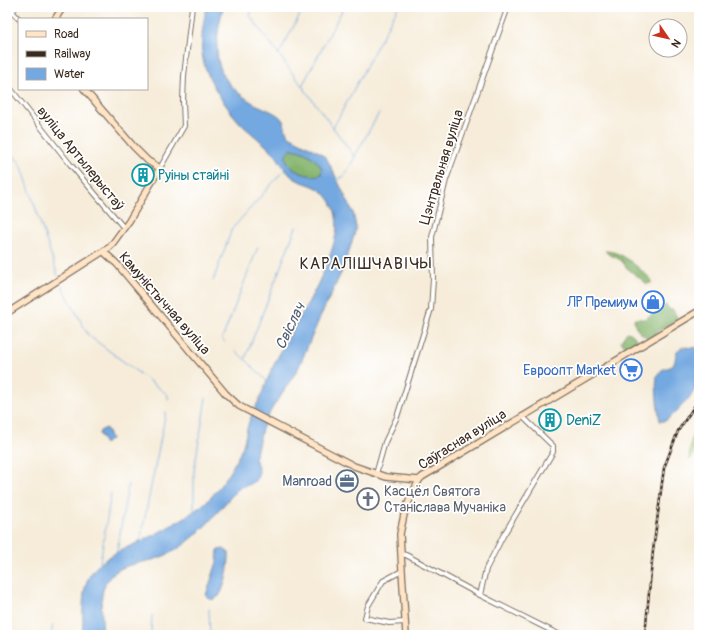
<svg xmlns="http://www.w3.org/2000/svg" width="706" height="642" font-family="Pangolin,sans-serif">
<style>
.green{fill:#a8d37f;stroke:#727e4e}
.forest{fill:#86b56e;stroke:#607046}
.water{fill:#73a8e0;stroke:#57697f;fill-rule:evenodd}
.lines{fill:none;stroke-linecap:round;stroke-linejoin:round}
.stream{stroke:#73a8e0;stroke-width:1}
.street-casing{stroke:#7c6e5f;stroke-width:6}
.secondary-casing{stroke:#7c6e5f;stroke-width:8}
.street{stroke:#fff;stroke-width:4}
.secondary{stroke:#ffe4c6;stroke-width:5.5}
.rail-casing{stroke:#3b2a1e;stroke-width:2.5}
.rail{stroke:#fff;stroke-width:1;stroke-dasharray:3;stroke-linecap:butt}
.labels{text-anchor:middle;stroke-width:3.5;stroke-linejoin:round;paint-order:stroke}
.street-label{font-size:14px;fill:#3b2a1e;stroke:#fff}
.culture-label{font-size:14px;fill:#0d838f;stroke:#fff;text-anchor:start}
.shop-label{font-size:14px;fill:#366cbe;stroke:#fff;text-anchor:end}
.service-label{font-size:14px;fill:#4e5e75;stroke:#fff;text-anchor:end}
.worship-label{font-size:14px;fill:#5b616d;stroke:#fff;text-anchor:start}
.water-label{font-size:15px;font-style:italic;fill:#515c6c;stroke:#fff}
.quarter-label{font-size:16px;letter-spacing:1px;fill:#3b2a1e;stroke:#fff}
</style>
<rect width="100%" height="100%" fill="#fff"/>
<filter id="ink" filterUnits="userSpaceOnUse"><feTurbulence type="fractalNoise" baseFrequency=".025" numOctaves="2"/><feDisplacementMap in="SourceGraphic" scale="8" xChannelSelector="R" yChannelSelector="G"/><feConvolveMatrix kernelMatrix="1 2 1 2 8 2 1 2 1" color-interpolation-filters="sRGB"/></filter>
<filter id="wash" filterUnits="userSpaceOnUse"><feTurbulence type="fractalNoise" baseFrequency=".012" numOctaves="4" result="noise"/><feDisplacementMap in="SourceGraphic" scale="16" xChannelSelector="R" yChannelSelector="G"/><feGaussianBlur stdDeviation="0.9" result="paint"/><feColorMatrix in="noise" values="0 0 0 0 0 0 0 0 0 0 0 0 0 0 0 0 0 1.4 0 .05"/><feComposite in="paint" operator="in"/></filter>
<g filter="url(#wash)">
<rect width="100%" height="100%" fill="#f6ecd9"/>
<polygon class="green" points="698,433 699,434 699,448 690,460 689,459 692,436 695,434"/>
<g class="forest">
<path d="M292,149C303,150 317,158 322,169L321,174C309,181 278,165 288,151Z"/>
<path d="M605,251C623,251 638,268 651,279V283L647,284L627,268L621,260L608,254Z"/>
<path d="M666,305L670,310H673L677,317L676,320L648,338C639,333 635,329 634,319H645Z"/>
<path d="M627,332L632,334L638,341L633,348C626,349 624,346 621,341Z"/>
</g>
<g class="water">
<path d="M206,7H223C214,48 210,76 250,101C259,107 272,110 280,117C286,122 284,130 289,136L321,153L327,159L353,212L356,227L354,236L343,269L318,322L298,369L271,410L262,429L255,458L259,471L257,479L251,484L241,487L237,490C213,516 194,545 159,558C141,564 118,563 107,581C97,597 104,618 102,635H82C84,618 81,596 87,581C98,556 128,548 150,537C167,528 200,510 212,496C224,482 236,463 243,446C246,437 246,428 250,419C253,412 257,405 260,398C264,388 268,378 272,369C292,327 327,279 336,234C339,216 333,196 315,187C307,183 298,182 291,176C283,169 279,158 272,151C262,142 252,134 242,125C226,108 205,78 202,54C200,38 204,22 206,7ZM292,149C303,150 317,158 322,169L321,174C309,181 278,165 288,151Z"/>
<path d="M682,347L699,348V383L690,397L673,415L665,421H660C658,413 654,380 658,374C667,362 675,375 676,352Z"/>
<polygon points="106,428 111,439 105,444 99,434 100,431"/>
<path d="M224,549L229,553C230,562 225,589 219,596C217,598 213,599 210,600L206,595L217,562L218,550Z"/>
</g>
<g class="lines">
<g class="stream">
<polyline points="252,7 250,16 355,157 344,177 341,177 338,182"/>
<polyline points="279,54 304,7"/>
<polyline points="302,86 344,7"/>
<polyline points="333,128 398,7"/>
<polyline points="7,148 21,164 58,276"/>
<polyline points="355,156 379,113"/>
<polyline points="213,281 232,229 285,169"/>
<polyline points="62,286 88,335 168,395 168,400"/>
<polyline points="225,342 222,339 258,247"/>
<polyline points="236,351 244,359"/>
<polyline points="267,381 245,359 296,227"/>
<polyline points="194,510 194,471 206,398"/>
<polyline points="140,542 166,412"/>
<polyline points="117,552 128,484"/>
<polyline points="100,563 111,493"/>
<polyline points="209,609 210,635"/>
<polyline points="51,635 53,625"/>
<polyline points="151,635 152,615"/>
</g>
</g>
</g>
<g filter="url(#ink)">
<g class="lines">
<g class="street-casing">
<g id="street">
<polyline points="8,7 19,19"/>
<polyline points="12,12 16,7"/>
<polyline points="7,84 70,164 124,228"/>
<polyline points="160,168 184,126 183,101 184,76 192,7"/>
<polyline points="376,474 385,442 397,417 431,309 433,279 432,237 446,180 508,7"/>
<polyline points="401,554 406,555 480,595 560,635"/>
<polyline points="402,571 383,581 368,606 365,618 389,623 405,622"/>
<polyline points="480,595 486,569 503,536 553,452 553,446 522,416"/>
</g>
</g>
<g class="secondary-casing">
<g id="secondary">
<polyline points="55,19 63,7"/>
<polyline points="104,252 117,264 226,394 239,406 354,466 386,477 419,480"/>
<polyline points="7,313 110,247 129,221 160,168 148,161 134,147 84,89"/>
<polyline points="406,635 401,554 400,534 405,510 419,480 422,477 699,311"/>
</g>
</g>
<use href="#street" class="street"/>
<use href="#secondary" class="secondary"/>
<g class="rail-casing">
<polyline id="rail" points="645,635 653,551 664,468 678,431 699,399"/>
</g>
<use href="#rail" class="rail"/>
</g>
</g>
<defs>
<g id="building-ring" transform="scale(1.15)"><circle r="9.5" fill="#fff" stroke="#0f9aa8" stroke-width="1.5"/><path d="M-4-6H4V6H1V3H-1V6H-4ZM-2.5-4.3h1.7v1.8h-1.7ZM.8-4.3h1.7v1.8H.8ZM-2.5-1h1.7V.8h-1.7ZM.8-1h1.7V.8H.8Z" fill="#0f9aa8"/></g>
<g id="shop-ring" transform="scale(1.15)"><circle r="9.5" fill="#fff" stroke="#3f7fe0" stroke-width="1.5"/><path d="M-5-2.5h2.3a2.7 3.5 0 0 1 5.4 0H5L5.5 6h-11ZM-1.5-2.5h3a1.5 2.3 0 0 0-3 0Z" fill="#3f7fe0"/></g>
<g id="supermarket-ring" transform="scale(1.15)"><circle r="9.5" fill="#fff" stroke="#3f7fe0" stroke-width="1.5"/><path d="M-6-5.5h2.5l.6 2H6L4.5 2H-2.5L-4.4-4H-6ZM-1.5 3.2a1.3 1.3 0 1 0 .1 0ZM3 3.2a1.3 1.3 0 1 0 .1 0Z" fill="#3f7fe0"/></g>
<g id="office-ring" transform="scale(1.15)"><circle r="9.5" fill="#fff" stroke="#5c6f8a" stroke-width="1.5"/><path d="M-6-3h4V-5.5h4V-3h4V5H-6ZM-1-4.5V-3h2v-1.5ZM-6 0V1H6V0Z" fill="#5c6f8a"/></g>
<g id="church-ring" transform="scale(1.15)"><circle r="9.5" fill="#fff" stroke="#6b7280" stroke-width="1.5"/><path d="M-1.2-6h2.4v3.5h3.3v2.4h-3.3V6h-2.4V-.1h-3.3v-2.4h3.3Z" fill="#6b7280"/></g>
</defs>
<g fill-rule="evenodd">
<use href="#building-ring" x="143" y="175"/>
<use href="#shop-ring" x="653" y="302"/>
<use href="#supermarket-ring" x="631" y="370"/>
<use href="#building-ring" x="550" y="420"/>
<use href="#office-ring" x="347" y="481"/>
<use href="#church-ring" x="368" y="499"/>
</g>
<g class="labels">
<g class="street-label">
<text transform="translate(81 158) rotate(51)" y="5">вуліца Артылерыстаў</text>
<text transform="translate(441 167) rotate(-73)" y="5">Цэнтральная вуліца</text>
<text transform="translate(165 303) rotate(49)" y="5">Камуністычная вуліца</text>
<text transform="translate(462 439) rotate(-32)" y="5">Саўгасная вуліца</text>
</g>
<g class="culture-label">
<text x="158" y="180">Руіны стайні</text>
<text x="566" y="425">DeniZ</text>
</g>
<g class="shop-label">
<text x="638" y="307">ЛР Премиум</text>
<text x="616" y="375">Евроопт Market</text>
</g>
<g class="service-label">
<text x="332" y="486">Manroad</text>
</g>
<g class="worship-label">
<text x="384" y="496">Касцёл Святога<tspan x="384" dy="16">Станіслава Мучаніка</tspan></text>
</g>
<g class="water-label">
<text transform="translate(290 326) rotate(-64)" y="5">Свіслач</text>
</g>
<g class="quarter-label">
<text x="366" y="269">КАРАЛІШЧАВІЧЫ</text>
</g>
</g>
<rect width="706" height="642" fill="none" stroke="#fff" stroke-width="24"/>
<rect x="18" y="18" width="130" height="72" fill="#ffffff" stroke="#b1aaa5"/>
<rect x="26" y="31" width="20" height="6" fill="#ffe4c6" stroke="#b1aaa5"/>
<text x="54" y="38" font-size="12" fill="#3b2a1e">Road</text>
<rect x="26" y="51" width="20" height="6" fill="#3b2a1e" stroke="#b1aaa5"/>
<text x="54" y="58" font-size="12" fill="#3b2a1e">Railway</text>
<rect x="26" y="68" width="20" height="12" fill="#73a8e0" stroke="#b1aaa5"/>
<text x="54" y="78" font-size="12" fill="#3b2a1e">Water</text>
<g transform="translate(668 38) rotate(124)"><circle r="19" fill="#ffffff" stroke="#b1aaa5"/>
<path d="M0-3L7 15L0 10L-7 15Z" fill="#c8321e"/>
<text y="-6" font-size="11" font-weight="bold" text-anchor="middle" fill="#3b2a1e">N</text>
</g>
</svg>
